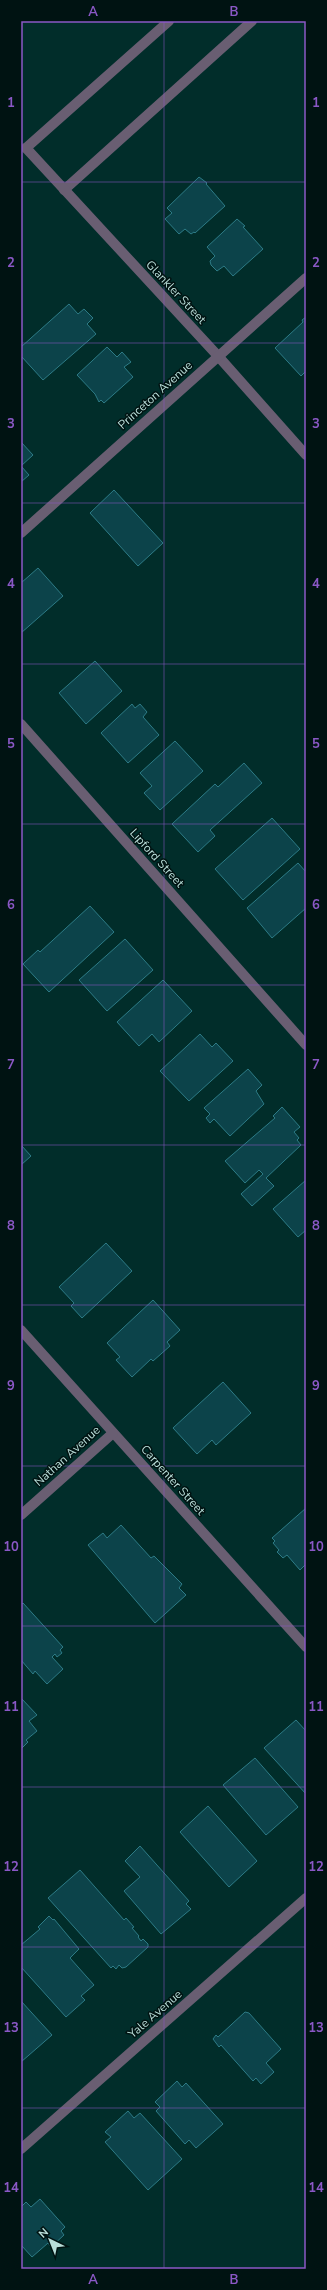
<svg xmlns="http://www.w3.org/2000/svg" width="327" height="2290" font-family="'Nunito Sans',sans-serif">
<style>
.building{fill:#0c434a;stroke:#2d7b86}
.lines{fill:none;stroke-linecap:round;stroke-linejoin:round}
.service{stroke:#695e72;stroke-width:10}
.minor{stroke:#695e72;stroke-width:10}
.grid{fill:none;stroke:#8a58c6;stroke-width:1;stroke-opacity:0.55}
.labels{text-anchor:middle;stroke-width:3;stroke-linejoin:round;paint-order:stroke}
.street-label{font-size:12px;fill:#b9ded9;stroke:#001312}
.neatline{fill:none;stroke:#8a58c6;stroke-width:1.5}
.grid-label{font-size:13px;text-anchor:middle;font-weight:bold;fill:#8a58c6}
</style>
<rect width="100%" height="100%" fill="#012d2a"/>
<g class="building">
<polygon points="199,177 207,183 206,184 225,206 195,233 194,232 191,234 185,229 179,234 165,219 172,213 167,208"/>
<polygon points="237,219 245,226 243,227 263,249 233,276 224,266 217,271 211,265 210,261 215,256 207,247"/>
<polygon points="69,304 78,314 84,309 93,318 87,324 96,334 43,380 21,356 21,347"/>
<polygon points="306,317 306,371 301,376 275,348 303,322 302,320"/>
<polygon points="107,347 117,357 122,352 131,362 124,367 133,377 104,403 101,400 99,402 95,394 77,375"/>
<polygon points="21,442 33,455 21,466 29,475 21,482"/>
<polygon points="114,490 163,543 138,566 90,513"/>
<polygon points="38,568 63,596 21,633 21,583"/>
<polygon points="95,661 122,691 86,724 59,693"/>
<polygon points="132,704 135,708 140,704 147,712 143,717 159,735 128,763 101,733"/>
<polygon points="175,741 203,771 160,810 144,793 152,786 140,773"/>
<polygon points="244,763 262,783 210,830 215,836 198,852 172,824 215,784 218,787"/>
<polygon points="272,818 300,849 243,900 215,869"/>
<polygon points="298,863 306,872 306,908 272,938 247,908"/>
<polygon points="90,906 114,932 49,992 23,964 38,950 40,952"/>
<polygon points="125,939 153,970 107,1011 79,980"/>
<polygon points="163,980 192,1011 159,1042 152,1034 139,1046 117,1022"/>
<polygon points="200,1034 212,1047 216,1043 233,1061 189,1101 160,1071"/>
<polygon points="248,1069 262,1085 256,1091 264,1104 230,1136 214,1119 210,1123 206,1118 210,1114 204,1108"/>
<polygon points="282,1107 300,1127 294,1132 299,1138 297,1140 301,1145 266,1178 274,1186 252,1206 241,1194 263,1174 259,1170 245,1183 225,1161 275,1118 273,1116"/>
<polygon points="21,1145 31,1156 21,1165"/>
<polygon points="306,1180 306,1230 298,1237 273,1209"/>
<polygon points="106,1243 132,1271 82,1318 71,1306 74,1303 59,1287"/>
<polygon points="153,1300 180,1330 167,1342 170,1346 153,1361 151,1359 132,1377 116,1360 120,1357 107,1343"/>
<polygon points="223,1382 251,1413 216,1445 212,1440 197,1454 173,1428"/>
<polygon points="306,1508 306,1564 300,1570 287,1555 283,1558 277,1552 279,1550 273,1543 275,1541 272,1538"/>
<polygon points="121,1525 151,1558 154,1556 182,1584 179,1588 186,1595 155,1623 88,1545 103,1533 107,1538"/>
<polygon points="23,1603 63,1647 60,1650 62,1653 57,1657 55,1654 52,1657 63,1669 47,1684 35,1671 33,1674 21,1660 21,1605"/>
<polygon points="21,1698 37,1715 29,1721 37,1731 26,1740 28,1742 21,1749"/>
<polygon points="296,1720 306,1731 306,1794 264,1748"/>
<polygon points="255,1758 298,1807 266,1835 223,1785"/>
<polygon points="208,1806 257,1861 229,1887 180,1832"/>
<polygon points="140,1846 189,1901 186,1904 191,1909 161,1934 124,1891 140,1877 125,1861"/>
<polygon points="80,1870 124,1920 126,1918 134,1927 132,1928 139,1936 138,1937 141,1941 143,1939 148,1944 148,1947 126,1967 122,1968 119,1965 116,1969 113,1966 111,1968 48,1898"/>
<polygon points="49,1916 53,1920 54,1919 79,1949 70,1958 94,1985 81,1996 85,2000 66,2017 21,1967 21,1945 40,1929 38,1927"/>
<polygon points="21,2001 52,2035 21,2062"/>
<polygon points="245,2012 249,2013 281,2049 266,2063 274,2072 261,2084 256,2078 253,2081 221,2045 219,2047 213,2039 216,2035 218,2037"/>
<polygon points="177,2081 182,2087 186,2083 223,2124 196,2148 189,2140 185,2144 156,2111 160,2107 155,2102"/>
<polygon points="128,2111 134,2118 140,2113 182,2159 148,2190 105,2142 111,2137 105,2132"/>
<polygon points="40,2199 65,2227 61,2231 64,2235 51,2247 48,2243 32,2257 21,2245 21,2207 26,2202 31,2207"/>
</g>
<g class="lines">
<g class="service">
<polyline points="26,148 169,21"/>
<polyline points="64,190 252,21"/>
</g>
<g class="minor">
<polyline points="26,148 218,356 306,455"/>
<polyline points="21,533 306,278"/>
<polyline points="21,724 306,1045"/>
<polyline points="21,1330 306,1647"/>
<polyline points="21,1515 113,1433"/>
<polyline points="21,2149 306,1898"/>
</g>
</g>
<path class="grid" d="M164,21V2269M21,182H306M21,343H306M21,503H306M21,664H306M21,824H306M21,985H306M21,1145H306M21,1305H306M21,1466H306M21,1626H306M21,1787H306M21,1947H306M21,2108H306"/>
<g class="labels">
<g class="street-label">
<text transform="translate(176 292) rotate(47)" y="4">Glankler Street</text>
<text transform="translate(155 395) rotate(-42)" y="4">Princeton Avenue</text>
<text transform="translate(157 858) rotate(48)" y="4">Lipford Street</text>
<text transform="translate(67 1456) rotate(-42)" y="4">Nathan Avenue</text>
<text transform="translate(173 1480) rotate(48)" y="4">Carpenter Street</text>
<text transform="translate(155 2014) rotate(-41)" y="4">Yale Avenue</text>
</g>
</g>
<rect width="327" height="2290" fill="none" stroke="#001312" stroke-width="44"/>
<g transform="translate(50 2240) rotate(317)" stroke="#001312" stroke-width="3" paint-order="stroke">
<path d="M0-3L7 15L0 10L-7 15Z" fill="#b9ded9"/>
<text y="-6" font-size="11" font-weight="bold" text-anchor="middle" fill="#b9ded9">N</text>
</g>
<rect x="22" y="22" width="283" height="2246" class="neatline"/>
<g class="grid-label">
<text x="93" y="16">A</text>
<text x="234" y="16">B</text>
<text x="11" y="107">1</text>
<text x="316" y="107">1</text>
<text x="11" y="267">2</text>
<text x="316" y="267">2</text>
<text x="11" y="428">3</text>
<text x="316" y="428">3</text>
<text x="11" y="588">4</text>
<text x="316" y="588">4</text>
<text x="11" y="748">5</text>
<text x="316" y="748">5</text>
<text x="11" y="909">6</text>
<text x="316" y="909">6</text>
<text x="11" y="1069">7</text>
<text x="316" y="1069">7</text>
<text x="11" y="1230">8</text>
<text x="316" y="1230">8</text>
<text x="11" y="1390">9</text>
<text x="316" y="1390">9</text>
<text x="11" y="1551">10</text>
<text x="316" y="1551">10</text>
<text x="11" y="1711">11</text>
<text x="316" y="1711">11</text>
<text x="11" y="1871">12</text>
<text x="316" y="1871">12</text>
<text x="11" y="2032">13</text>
<text x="316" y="2032">13</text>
<text x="11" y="2192">14</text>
<text x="316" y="2192">14</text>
<text x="93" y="2284">A</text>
<text x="234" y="2284">B</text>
</g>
</svg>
